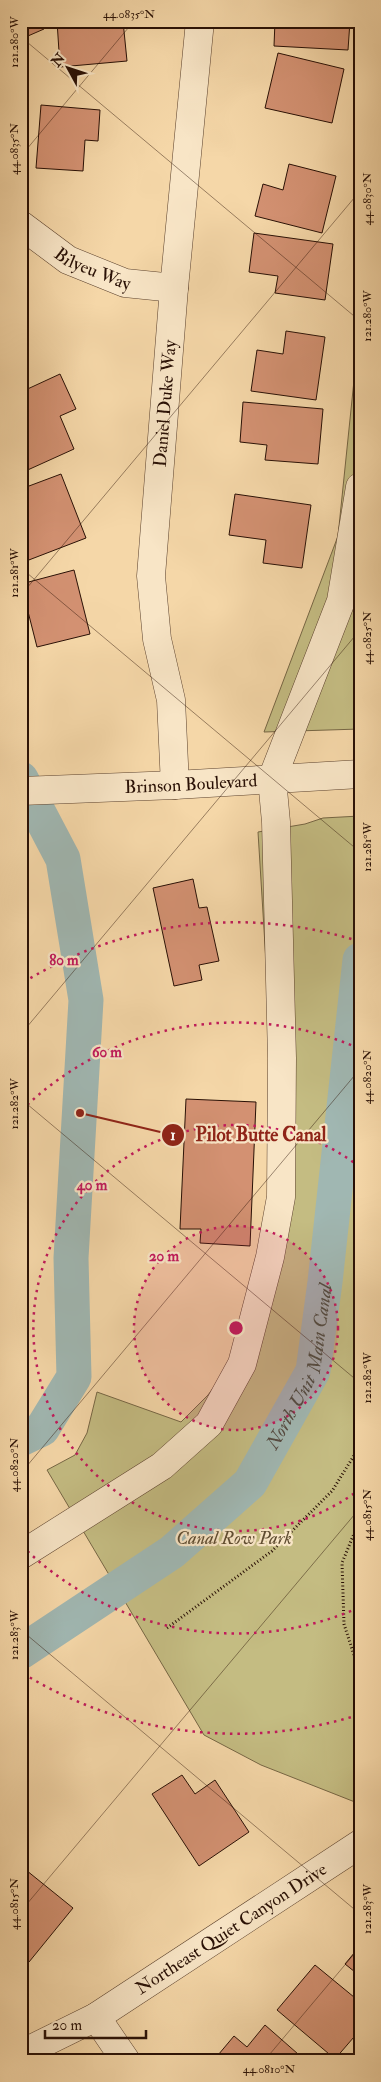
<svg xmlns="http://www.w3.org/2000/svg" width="381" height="2082" font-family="'IM FELL Double Pica',serif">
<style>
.green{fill:#c4bc82;stroke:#766644}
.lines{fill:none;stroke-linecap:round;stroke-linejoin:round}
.canal{stroke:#a0b7b2;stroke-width:35}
.building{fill:#d39172;stroke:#291005}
.minor-casing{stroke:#5c422e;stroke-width:29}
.path{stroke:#291005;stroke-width:3;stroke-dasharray:1 2.5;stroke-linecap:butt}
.minor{stroke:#f8e5c6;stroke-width:28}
.ticks{fill:none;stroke:#291005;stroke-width:1;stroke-opacity:0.45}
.ring{fill:none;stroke:#c2185b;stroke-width:2.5;stroke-dasharray:2.5 5}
.labels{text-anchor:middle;stroke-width:4.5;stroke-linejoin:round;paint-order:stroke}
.street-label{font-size:18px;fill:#291005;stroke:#f8e5c6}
.park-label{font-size:18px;font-style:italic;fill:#5f4c31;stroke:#f8e5c6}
.water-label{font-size:19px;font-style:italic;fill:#534a42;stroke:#f8e5c6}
.centre{fill:#c2185b;stroke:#f8e5c6;stroke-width:2.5}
.ring-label{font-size:15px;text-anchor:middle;font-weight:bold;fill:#c2185b;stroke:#f8e5c6;stroke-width:4.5;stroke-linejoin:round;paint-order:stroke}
.leader{fill:none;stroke:#8f2418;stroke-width:2}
.callout-dot{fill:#8f2418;stroke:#f8e5c6;stroke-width:2}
.mark-label{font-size:15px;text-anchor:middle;font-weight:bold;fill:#fff}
.callout-label{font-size:19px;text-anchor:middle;font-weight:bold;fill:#8f2418;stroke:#f8e5c6;stroke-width:4.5;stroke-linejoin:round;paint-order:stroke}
.neatline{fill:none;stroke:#291005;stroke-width:2}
.ticks-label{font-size:12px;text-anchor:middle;fill:#291005}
</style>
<rect width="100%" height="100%" fill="#f5d7a8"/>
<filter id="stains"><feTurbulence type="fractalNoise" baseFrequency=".004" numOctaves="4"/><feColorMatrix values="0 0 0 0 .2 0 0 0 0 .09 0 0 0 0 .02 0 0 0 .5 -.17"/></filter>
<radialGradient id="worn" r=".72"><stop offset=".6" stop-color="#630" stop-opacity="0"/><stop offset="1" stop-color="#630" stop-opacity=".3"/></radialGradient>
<g class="green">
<polygon points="360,322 360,729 264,732 338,536"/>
<polygon points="360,816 360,1804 261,1765 204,1735 47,1470 75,1455 87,1433 97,1392 181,1422 208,1395 233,1361 273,1198 272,1059 258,832 305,824 323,818"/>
</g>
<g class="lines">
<g class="canal">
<polyline points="21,779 63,859 86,1000 71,1258 74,1377 42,1429 21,1439"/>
<path id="s1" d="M21,1652L172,1552L250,1483L313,1371L325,1282L360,960"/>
</g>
</g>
<g class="building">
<polygon points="21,21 40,21 44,29 21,39"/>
<polygon points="57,21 123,21 127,61 60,67"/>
<polygon points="275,21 350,21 348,50 274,46"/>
<polygon points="278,53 344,69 332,123 265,108"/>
<polygon points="41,105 100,110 98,141 85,140 83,171 36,168"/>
<polygon points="289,164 336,176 322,233 255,216 263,184 283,190"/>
<polygon points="254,233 333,244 325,300 275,293 278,276 249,272"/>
<polygon points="286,331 325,337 316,400 251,391 257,350 283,354"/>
<polygon points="21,345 27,352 21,356"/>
<polygon points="60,374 76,409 60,416 74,449 21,473 21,392"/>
<polygon points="243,402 323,409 318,464 265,460 267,445 240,442"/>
<polygon points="61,474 86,538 21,563 21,489"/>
<polygon points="235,494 311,505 302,568 263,563 266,540 229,535"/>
<polygon points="74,570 90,634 37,647 21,584"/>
<polygon points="193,879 199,908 207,907 219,961 199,965 202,980 174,986 153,888"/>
<polygon points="186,1099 256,1102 250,1246 200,1243 201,1229 180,1229"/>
<polygon points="182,1775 195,1794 215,1780 249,1832 199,1866 152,1794"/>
<polygon points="21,1866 73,1908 29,1962 21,1956"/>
<polygon points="360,1946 360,1976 345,1964"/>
<polygon points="315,1965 360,2002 360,2030 335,2059 277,2010"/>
<polygon points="265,2025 306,2061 213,2061 234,2036 247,2047"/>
</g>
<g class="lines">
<g class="minor-casing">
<g id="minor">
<path id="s2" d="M21,225L68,260L125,283L174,288"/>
<path id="s3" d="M175,785L171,700L157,639L151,576L174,288L200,21"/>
<path id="s4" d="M21,791L175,785L360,774"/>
<polyline points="21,1555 162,1466 209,1424 242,1364 270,1257 281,1197 282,1058 276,822 272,779 341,601 360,487"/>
<polyline points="96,2017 126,2061"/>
<path id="s5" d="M21,2054L96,2017L360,1844"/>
</g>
</g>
<g class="path">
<polyline points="360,1519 342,1563 344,1624 360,1674"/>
<polyline points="167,1628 272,1551 332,1491 360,1446"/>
</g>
<use href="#minor" class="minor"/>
</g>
<path class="ticks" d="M21,37L360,321M21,156L134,21M21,568L360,852M21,595L360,191M21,1034L360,630M21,1099L360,1383M21,1473L360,1069M21,1630L360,1914M21,1911L360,1508M264,2061L360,1947"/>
<circle cx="236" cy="1328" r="102" fill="#c2185b" fill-opacity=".12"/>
<g class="ring">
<circle cx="236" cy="1328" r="102"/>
<path d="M360 1489A203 203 0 1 1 360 1167"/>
<path d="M358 1608A305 305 0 0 1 22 1546M22 1110A305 305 0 0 1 358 1048"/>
<path d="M358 1715A406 406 0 0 1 24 1674M24 982A406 406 0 0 1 358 941"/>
</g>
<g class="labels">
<g class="street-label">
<text dy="6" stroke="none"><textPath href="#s2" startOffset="85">Bilyeu Way</textPath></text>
<text dy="6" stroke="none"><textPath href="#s3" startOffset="384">Daniel Duke Way</textPath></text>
<text dy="6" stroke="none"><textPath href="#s4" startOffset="170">Brinson Boulevard</textPath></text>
<text dy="6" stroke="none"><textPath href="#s5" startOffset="245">Northeast Quiet Canyon Drive</textPath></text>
</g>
<g class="park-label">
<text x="234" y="1544">Canal Row Park</text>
</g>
<g class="water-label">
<text dy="7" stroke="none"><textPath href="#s1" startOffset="414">North Unit Main Canal</textPath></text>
</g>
</g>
<circle cx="236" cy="1328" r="8" class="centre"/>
<g class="ring-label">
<text x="64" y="965">80 m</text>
<text x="107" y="1057">60 m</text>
<text x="92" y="1190">40 m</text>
<text x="164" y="1261">20 m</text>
</g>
<path class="leader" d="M80 1113L173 1135"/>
<g class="callout-dot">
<circle cx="80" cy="1113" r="5"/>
<circle cx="173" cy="1135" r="12"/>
</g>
<g class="mark-label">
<text x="173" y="1140">1</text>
</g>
<g class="callout-label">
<text x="261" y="1141">Pilot Butte Canal</text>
</g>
<rect width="381" height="2082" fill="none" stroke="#f5d7a8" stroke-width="55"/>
<g transform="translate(68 68) rotate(310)" stroke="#f8e5c6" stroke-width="4" paint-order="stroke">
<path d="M0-4L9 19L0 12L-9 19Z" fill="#291005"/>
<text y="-8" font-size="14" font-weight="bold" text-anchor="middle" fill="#291005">N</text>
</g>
<path d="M45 2030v8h101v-8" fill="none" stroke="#291005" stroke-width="2.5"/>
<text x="52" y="2030" font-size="15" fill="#291005" stroke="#f8e5c6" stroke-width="4" paint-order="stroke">20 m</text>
<rect x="28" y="28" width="326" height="2026" class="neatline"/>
<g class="ticks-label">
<text x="129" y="18">44.0835°N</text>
<text transform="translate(14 42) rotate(-90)" y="4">121.280°W</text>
<text transform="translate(14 149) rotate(-90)" y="4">44.0835°N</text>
<text transform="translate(367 199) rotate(-90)" y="4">44.0830°N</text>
<text transform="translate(367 316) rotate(-90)" y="4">121.280°W</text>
<text transform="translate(14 573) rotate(-90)" y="4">121.281°W</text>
<text transform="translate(367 638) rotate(-90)" y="4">44.0825°N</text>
<text transform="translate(367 847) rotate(-90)" y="4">121.281°W</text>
<text transform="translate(367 1077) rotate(-90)" y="4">44.0820°N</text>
<text transform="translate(14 1104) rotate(-90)" y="4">121.282°W</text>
<text transform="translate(367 1378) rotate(-90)" y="4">121.282°W</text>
<text transform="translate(14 1465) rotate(-90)" y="4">44.0820°N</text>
<text transform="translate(367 1515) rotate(-90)" y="4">44.0815°N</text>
<text transform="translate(14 1635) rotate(-90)" y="4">121.283°W</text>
<text transform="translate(14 1904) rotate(-90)" y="4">44.0815°N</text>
<text transform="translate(367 1909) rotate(-90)" y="4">121.283°W</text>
<text x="269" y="2073">44.0810°N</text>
</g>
<rect width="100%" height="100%" filter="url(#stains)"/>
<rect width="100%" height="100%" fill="url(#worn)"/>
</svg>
